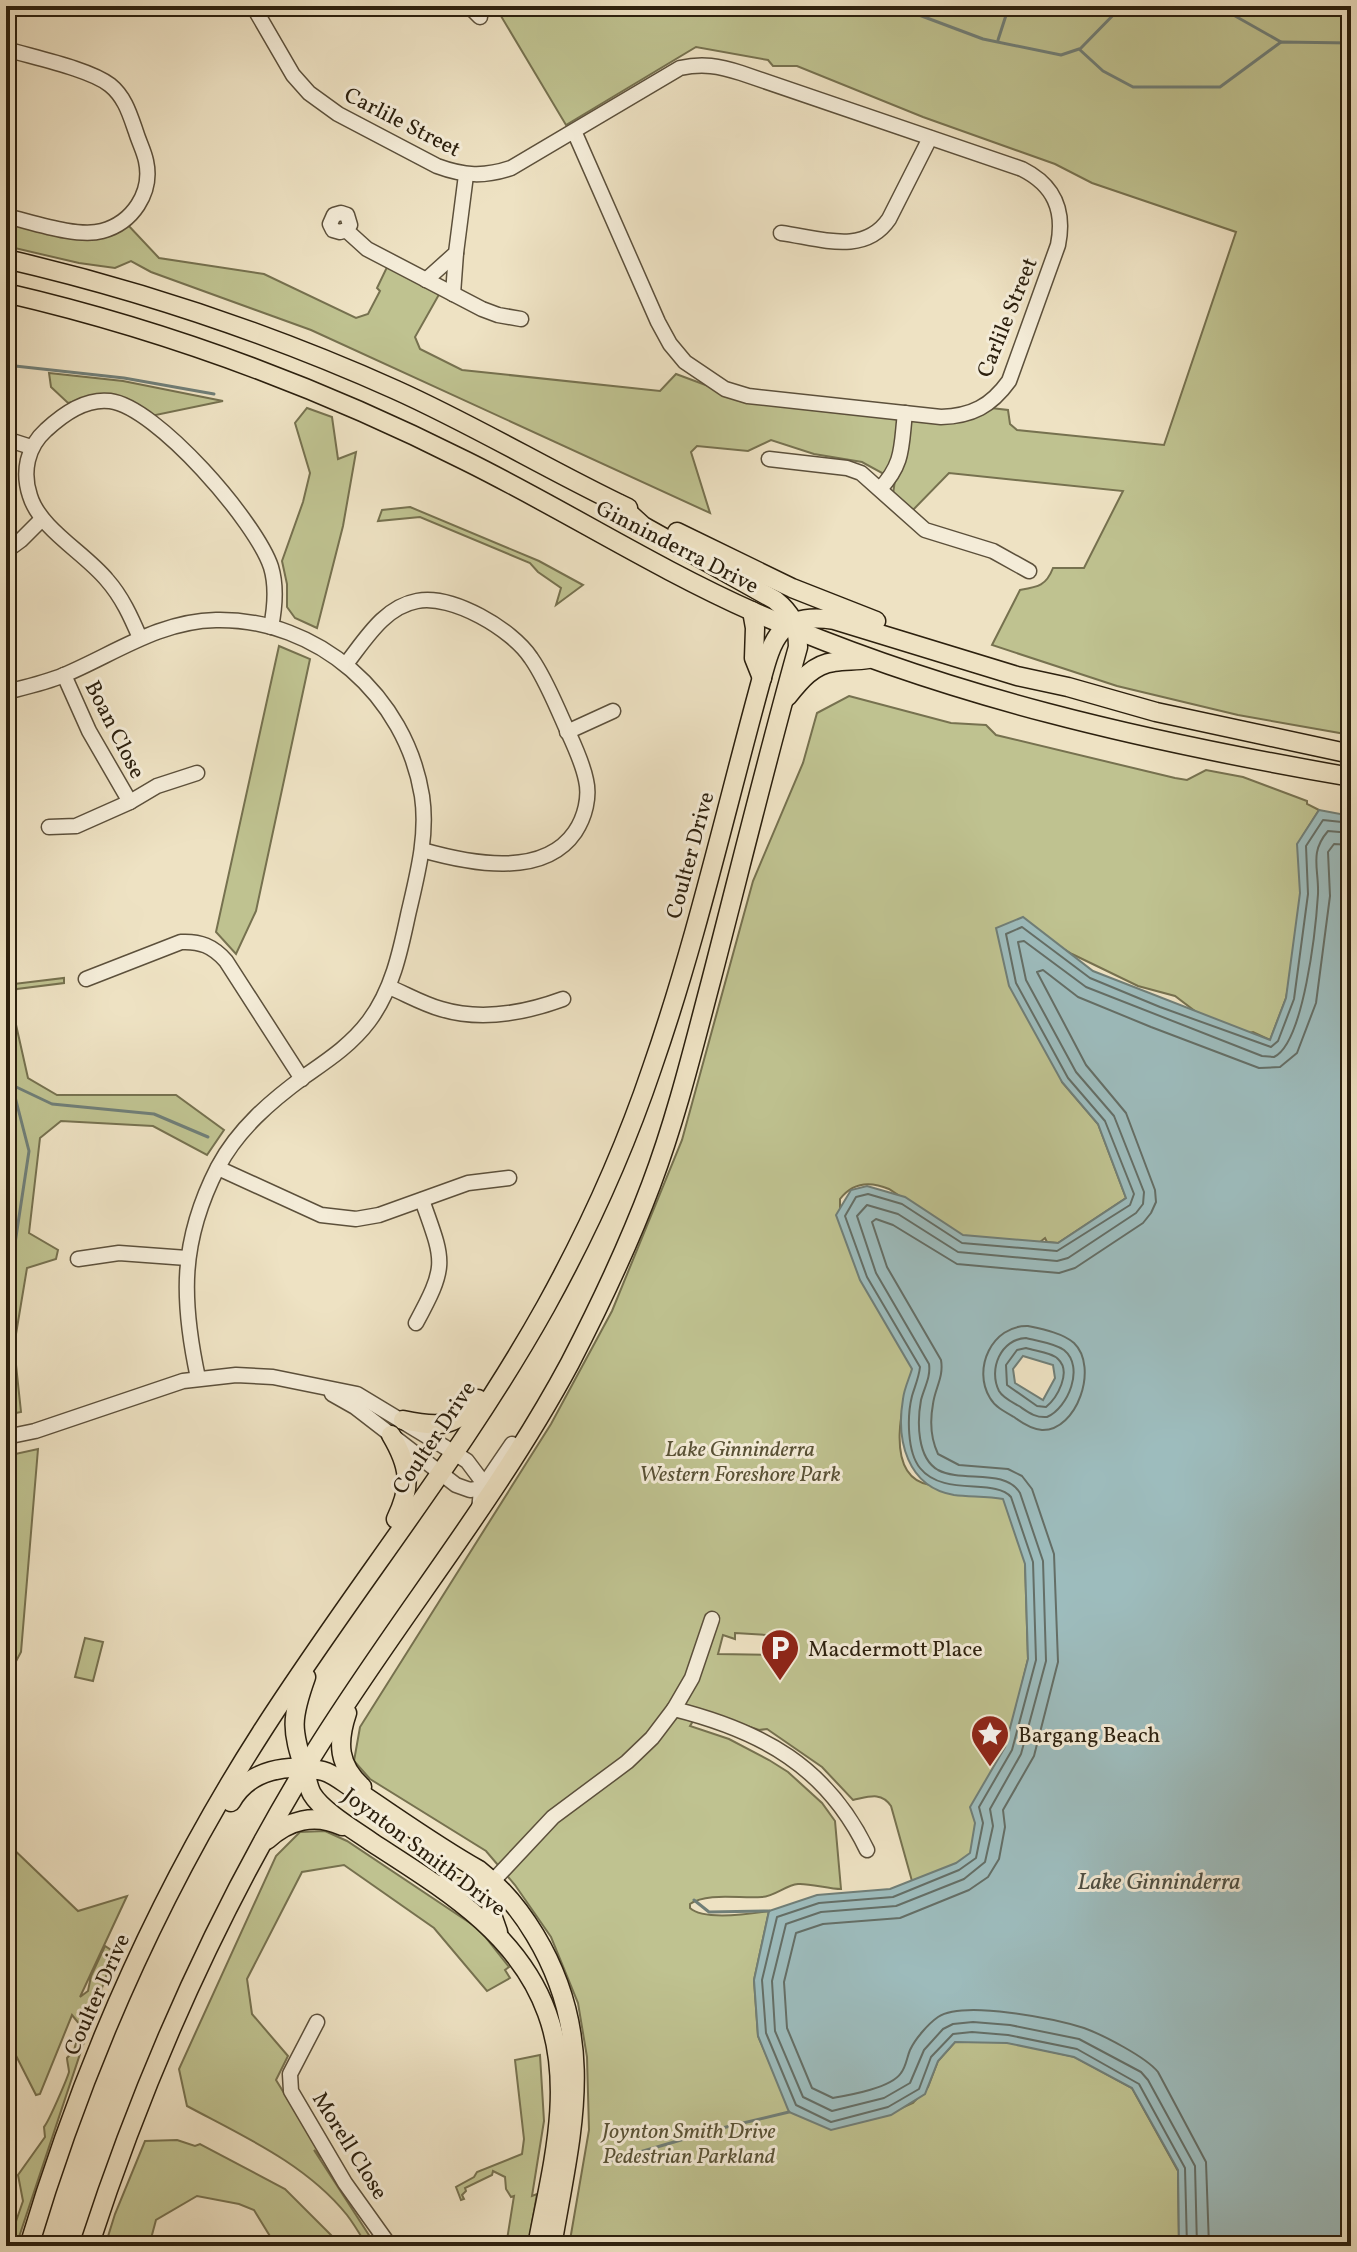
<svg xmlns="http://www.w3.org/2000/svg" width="1357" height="2252" font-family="Vollkorn,serif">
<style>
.green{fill:#bfc290;stroke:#76714f;stroke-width:2;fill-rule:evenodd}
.water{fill:#9dbcbd;stroke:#707e77;stroke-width:2;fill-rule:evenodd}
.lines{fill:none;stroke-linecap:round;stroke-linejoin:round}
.shore{stroke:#646e66;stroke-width:2}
.stream{stroke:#707e77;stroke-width:3}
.minor-casing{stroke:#5c503b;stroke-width:17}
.major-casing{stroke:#2c200e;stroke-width:21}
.minor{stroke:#f4ecd8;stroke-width:14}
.major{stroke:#eee2c3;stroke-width:18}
.labels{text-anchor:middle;stroke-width:6;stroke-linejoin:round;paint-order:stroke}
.street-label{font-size:22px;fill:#2c200e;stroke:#f4ecd8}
.park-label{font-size:22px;font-style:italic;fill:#585135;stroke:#f4ecd8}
.poi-label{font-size:22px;fill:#2c200e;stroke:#f4ecd8;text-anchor:start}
.water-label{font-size:24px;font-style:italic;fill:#4e4f43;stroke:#f4ecd8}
</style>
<rect width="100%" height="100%" fill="#eee2c3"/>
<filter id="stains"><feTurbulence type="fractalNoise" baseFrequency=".0025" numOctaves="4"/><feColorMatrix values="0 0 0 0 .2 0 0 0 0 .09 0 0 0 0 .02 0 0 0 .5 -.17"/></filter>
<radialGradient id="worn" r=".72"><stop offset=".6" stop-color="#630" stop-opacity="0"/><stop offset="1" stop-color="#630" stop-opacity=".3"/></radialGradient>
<g class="green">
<path d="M495,6H1351V735L1238,715L1117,686L992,645L1020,590C1038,587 1046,586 1053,568H1084L1123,491L949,473L911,512L893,494L895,480L862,462L814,454L771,440L748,451L697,446L691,452L710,513L311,330L151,272L131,261L115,268L79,263L6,246V222C50,231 87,249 128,225L159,258L264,274L356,318L368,314L380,291L377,288L388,265L441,291L415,337L420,349L462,370L660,391L676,374L719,390L958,417L991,408L1008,410L1010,424L1017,430L1164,445L1236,232L1092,183L1055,164L923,117L797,66H773L768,60L696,47L566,125Z"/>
<path d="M49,373L123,381L223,401L151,416C118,391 108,392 68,403L51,387Z"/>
<polygon points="307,408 332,417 338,459 356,452 343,526 317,628 295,618 287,607 287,584 282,561 303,502 310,473 295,423"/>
<polygon points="410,507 539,561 583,585 556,605 561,588 538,572 530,563 420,517 378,521 382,510"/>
<polygon points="279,646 310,659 256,911 236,954 216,932"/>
<path d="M849,696L951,723L986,725L996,735L1175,778L1187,780L1206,770L1243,777L1307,801V804L1319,810L1302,837L1304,904L1286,998L1270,1040L1253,1032L1249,1033L1208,1021L1175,996L1138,986L1072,954L1042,936L1062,1082L1098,1124L1126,1198L1058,1243L1047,1242L1045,1238L1035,1246L978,1248L889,1189C870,1181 853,1182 840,1199V1211L915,1368C902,1397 882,1477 930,1485C951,1489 978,1481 1000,1480L1021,1545L1024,1558L1028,1557L1025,1563L1028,1659L1008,1743L970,1860L912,1881L891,1806C881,1791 868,1797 853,1800L822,1767L767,1729L759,1730L700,1710L690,1726L729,1739L769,1760L788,1772L822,1803L835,1821L841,1889C829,1889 809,1883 798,1884C786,1885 775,1896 762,1897C742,1899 707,1892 690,1904V1908C704,1921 750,1914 769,1911L754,1980L758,2036L788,2106L897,2110L913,2103L928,2087L938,2061L955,2042L991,2038L1075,2057L1132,2088L1178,2171L1179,2246H569L589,2130L587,2057L578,2003L551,1937L515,1885L486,1851L370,1779L354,1761L360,1727L551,1424L612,1311L682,1140L753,881L803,763L817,713ZM735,1633L782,1636L781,1661H774L775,1657L771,1655L718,1654L723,1635L735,1639Z"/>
<polygon points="64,978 64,983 17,989 10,998 28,1078 57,1095 176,1095 224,1130 207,1155 153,1126 61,1121 40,1138 29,1233 58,1250 56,1259 27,1268 14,1346 21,1412 6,1415 6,980 14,984"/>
<polygon points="38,1449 21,1652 6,1680 6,1456"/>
<polygon points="85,1638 103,1642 93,1681 75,1677"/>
<path d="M325,1831L347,1841L479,1929L509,1967L505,1970L510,1978L487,1991L434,1928L344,1865L302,1872L247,1979L252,2014L288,2056L276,2080L327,2163L314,2150L376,2246H367C361,2236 354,2224 347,2215C306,2164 243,2136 187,2106L179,2069L276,1856L300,1832Z"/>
<path d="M6,1842L78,1911L127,1896L80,1997L88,1991L91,1976L105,1946L114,1952L16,2246H6V2232L13,2230L23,2201L18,2175L45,2137L44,2127C49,2121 67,2079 69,2072C69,2069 67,2061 67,2058L74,2050L81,2026L72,2015L40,2094L36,2095L6,2036Z"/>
<polygon points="540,2055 544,2121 532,2196 537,2194 528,2246 506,2246 514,2196 511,2197 506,2189 505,2177 493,2171 492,2175 465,2188 466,2191 462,2195 464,2199 461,2200 456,2187 474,2177 477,2172 522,2154 524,2139 515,2060"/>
<polygon points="177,2140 195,2146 200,2144 285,2189 342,2246 276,2246 254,2210 239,2204 197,2196 156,2220 149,2246 105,2246 115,2214 145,2141"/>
</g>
<path class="water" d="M1319,810L1351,816V2246H1179L1178,2170L1132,2088L1074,2057L1007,2043L955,2042L938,2061L925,2094L891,2115L831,2130L789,2112L758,2036L754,1980L769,1911L817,1895L890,1889L956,1863L970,1853L975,1823L970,1807L1005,1747L1028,1659L1025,1564L1003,1499C987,1496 970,1497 954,1495C907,1487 896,1440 903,1399C904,1389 909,1379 912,1369L860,1280L836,1215L851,1190L867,1186L905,1197L963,1235L1058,1243L1126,1198L1098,1124L1062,1082L1009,986L996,928L1023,917L1093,971L1270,1040L1286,998L1300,893L1297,844ZM1023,1356L1053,1365L1055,1378L1043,1400L1015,1383L1013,1369Z"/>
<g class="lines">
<g class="shore">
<path d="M1028,1326C1042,1329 1063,1333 1074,1343C1099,1367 1077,1431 1042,1430C1031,1429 1022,1423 1014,1417C1005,1412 995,1407 990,1398C972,1369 992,1325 1028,1326Z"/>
<path d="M1026,1338C1037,1341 1054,1343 1064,1350C1085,1367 1068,1408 1047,1417C1035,1418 1028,1412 1019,1406C1012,1402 1003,1398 999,1391C988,1369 1001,1339 1026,1338Z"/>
<path d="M1026,1348C1035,1351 1052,1352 1058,1359C1072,1372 1057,1398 1046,1407L1037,1406L1007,1385L1006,1365L1017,1350Z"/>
<path d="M1187,2246L1185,2168L1139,2084L1077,2049L1008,2035L972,2032L953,2034L931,2057L919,2089L888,2107L831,2122L796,2105L766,2033L762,1980L777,1917L819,1903L893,1897L959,1870L976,1858L983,1823L979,1807L1012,1750L1036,1660L1033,1562L1011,1497C995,1478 943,1497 920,1468C907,1452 907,1416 912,1396C915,1386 919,1377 920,1367L867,1277L845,1216L856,1197L868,1194L902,1204L962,1243L1057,1251L1130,1205L1134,1194L1105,1121L1068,1078L1016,983L1006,934L1022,927L1090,978L1160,1007L1271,1047L1278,1041L1294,999L1308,894L1306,846L1323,820L1351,823"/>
<path d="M1197,2246L1195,2166L1148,2080L1141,2072L1079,2039L1010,2025L973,2022L953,2024L943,2029L924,2050L910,2083L884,2098L832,2111L803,2097L775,2031L772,1981L786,1924L821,1912L896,1906L964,1879L985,1862L993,1826L990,1809L1021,1754L1046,1661L1043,1561L1020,1493C1005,1468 962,1483 938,1470C917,1458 917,1422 921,1400C924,1388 931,1377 929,1364L876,1273L857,1216L867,1205L898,1214L958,1252L1057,1261L1068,1258L1136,1213L1143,1204L1144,1192L1114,1116L1076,1072L1026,980L1018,942L1024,941L1086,987L1262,1056L1274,1057C1304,1043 1316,927 1318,894C1319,868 1309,853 1328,831L1351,833"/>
<path d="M1209,2246L1206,2162L1158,2072C1146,2057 1103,2035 1084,2028C1055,2019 964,2000 938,2017C928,2024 915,2039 910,2050C907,2057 906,2067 901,2073C891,2088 850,2095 833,2098L812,2088L787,2028L784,1982L796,1933L823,1924L900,1918L969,1890L988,1877L999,1859L1005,1827L1003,1810L1034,1756L1058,1662L1054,1554L1032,1489L1022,1476L1008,1469L959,1465L938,1454C931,1439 930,1420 933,1404C935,1388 944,1377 941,1360L887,1267L872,1222L876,1219L893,1225L957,1264L1059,1273L1075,1268L1143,1223L1151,1213L1156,1202L1155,1190L1126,1113L1086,1065L1037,972L1043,970L1078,997L1151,1027L1259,1068L1280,1067L1297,1053L1316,1003L1330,896L1328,852L1334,844L1351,845"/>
</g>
<g class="stream">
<polyline points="895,6 983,39 1061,55 1079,49 1103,71 1133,87 1220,87 1281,42 1351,43"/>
<polyline points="1212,6 1221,8 1281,42"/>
<polyline points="998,40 1009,6"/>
<polyline points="1080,49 1122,6"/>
<polyline points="6,365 124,378 214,394"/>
<polyline points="6,1054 12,1085 52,1104 154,1114 208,1137"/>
<polyline points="6,1303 29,1151 12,1085"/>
<polyline points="6,1450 6,1465"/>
<polyline points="694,1900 709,1912 769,1911"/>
<polyline points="609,2161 722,2128 789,2112"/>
</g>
<g class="minor-casing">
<g id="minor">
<path d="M253,6L293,75L309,93L338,114L437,166C464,176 484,177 511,168L680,68C703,63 719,66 741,73L1022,169C1054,185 1065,210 1058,245L1009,381C991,406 972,416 941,417L748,396L725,389L685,362L670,344L658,322L574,131"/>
<polyline points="469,6 480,17"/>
<path d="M6,49C32,57 90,69 110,85C125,97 130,115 136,132C139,142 144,151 146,161C153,193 132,223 102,231C77,238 32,222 6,216"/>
<polyline points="346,230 350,225 347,215 341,213 334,215 330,224 333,230 340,232 346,230 367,249 482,309 498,315 521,319"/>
<path d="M781,233C819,238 864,256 889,219L930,138"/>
<polyline points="426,280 456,253 466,175"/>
<polyline points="453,294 456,253"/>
<polyline points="6,439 31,447"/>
<polyline points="769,459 847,468 861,473 925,530 993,551 1029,571"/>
<path d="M880,489C904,463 901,447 905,413"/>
<polyline points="6,551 21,540 42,519"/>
<path d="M140,638C131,617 122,597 107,580C85,553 40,529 30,496C22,472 27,447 46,430C63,414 86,398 110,401C157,407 256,522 271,567C277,587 275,607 271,627"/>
<path d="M346,664C365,640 384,607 417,601C452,594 512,629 531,658C545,678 554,701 564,723C572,741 582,760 586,780C590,797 585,817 575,832C543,879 468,863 422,850"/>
<polyline points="64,675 89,731 130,802 157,786 197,773"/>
<path d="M6,692C26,687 45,683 64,675C114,654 159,621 216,620C318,618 406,696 422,796C428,836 417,876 408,915C400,953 392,990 369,1021C351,1045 328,1060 305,1076C271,1101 238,1129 218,1167C180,1241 181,1299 198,1378"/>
<polyline points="567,732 613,711"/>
<polyline points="49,827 76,826 130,802"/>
<path d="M86,979L181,942C200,941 213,946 226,961L302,1079"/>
<path d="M389,987C406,994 423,1004 441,1009C481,1021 525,1013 563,999"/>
<polyline points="218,1168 321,1215 356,1219 379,1215 468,1183 509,1178"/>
<polyline points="78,1259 119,1253 187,1258"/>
<path d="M416,1323C448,1264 444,1262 422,1200"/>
<polyline points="332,1394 355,1407 456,1485 470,1490 482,1488 512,1444"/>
<polyline points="6,1437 35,1431 183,1381 236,1375 273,1377 357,1394 453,1452 467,1461 482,1481 479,1510"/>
<polyline points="674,1709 692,1678 712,1619"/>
<path d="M493,1881L553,1817L627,1762L652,1738L674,1709C762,1731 827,1767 867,1850"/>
<polyline points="317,2022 290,2074 291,2091 345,2183 390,2246"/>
</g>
</g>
<g class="major-casing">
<g id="major">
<path d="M6,259C140,290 271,334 396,390C476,426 550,471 628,508"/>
<path d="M6,293C166,330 319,387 466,461C563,509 655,568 754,612C948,697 1144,741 1351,777"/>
<polyline points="677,532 792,588 876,621"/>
<polyline points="752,611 755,628 754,658 762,678"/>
<path d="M787,697C799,682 813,664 834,662C845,660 856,661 868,659"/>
<path d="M403,1420C436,1427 456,1429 478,1399"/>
<path d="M391,1435C410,1467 412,1486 396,1519"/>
<path d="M306,1677C291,1719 291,1729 305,1771C307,1778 308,1787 312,1794C322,1811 356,1831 373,1843C442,1888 518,1932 547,2013C575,2089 551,2170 537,2246"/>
<path d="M347,1713C337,1743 338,1765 362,1787"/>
<path d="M231,1802C249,1769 289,1763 323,1771C335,1774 349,1787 360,1793C399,1819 438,1847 479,1870C502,1888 520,1910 535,1935C599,2041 571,2133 552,2246"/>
<path d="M267,1840C288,1820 315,1813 342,1826"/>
<polyline points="493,1881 491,1912 498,1932"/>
<path d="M441,1885C459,1890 475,1887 493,1881"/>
<path d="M29,2246C83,2066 159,1892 261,1733C353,1589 463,1455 546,1306C588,1230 624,1151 652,1068C695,945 724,817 758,692C771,645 775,610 834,620L1017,676L1068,687L1156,712L1351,754"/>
<path d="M89,2246C145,2074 218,1910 313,1755C395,1622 496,1501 570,1363C600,1305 628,1246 651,1185C676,1119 693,1049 711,981C740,869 767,758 798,647C798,625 791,613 775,600L643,526L619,504"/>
</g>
</g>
<use href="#minor" class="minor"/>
<use href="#major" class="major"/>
</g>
<defs>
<g id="parking-pin" transform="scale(2)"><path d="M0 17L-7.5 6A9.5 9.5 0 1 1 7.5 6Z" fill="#8f2418" stroke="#f4ecd8"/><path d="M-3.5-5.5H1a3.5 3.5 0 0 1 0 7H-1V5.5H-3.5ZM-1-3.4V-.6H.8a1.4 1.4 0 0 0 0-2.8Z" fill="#fff"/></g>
<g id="sight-pin" transform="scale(2)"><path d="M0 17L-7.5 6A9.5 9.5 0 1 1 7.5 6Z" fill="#8f2418" stroke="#f4ecd8"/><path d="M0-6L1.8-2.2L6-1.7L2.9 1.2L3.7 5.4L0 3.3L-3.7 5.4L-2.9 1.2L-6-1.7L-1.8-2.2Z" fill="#fff"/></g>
</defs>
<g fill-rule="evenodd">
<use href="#parking-pin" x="780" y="1648"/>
<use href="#sight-pin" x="990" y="1734"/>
</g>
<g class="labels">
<g class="street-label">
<text transform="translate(403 121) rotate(27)" y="8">Carlile Street</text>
<text transform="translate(1006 317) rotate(-68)" y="8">Carlile Street</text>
<text transform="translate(678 546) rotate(27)" y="8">Ginninderra Drive</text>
<text transform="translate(116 729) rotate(63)" y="8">Boan Close</text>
<text transform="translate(689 855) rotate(-75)" y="8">Coulter Drive</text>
<text transform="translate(433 1437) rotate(-56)" y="8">Coulter Drive</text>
<text transform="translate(425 1851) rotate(37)" y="8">Joynton Smith Drive</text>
<text transform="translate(96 1994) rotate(-66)" y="8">Coulter Drive</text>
<text transform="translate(351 2145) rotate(58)" y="8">Morell Close</text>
</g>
<g class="park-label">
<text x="740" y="1456">Lake Ginninderra<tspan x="740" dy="25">Western Foreshore Park</tspan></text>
<text x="689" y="2138">Joynton Smith Drive<tspan x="689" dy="25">Pedestrian Parkland</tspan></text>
</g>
<g class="poi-label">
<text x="808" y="1656">Macdermott Place</text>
<text x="1018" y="1742">Bargang Beach</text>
</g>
<g class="water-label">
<text x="1159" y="1889">Lake Ginninderra</text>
</g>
</g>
<rect width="1357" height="2252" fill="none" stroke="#eee2c3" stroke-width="32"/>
<rect x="8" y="8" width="1341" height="2236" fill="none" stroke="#2c200e" stroke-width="4"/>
<rect x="16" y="16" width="1325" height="2220" fill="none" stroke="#2c200e" stroke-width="2"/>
<rect width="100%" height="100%" filter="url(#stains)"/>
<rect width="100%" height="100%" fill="url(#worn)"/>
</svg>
